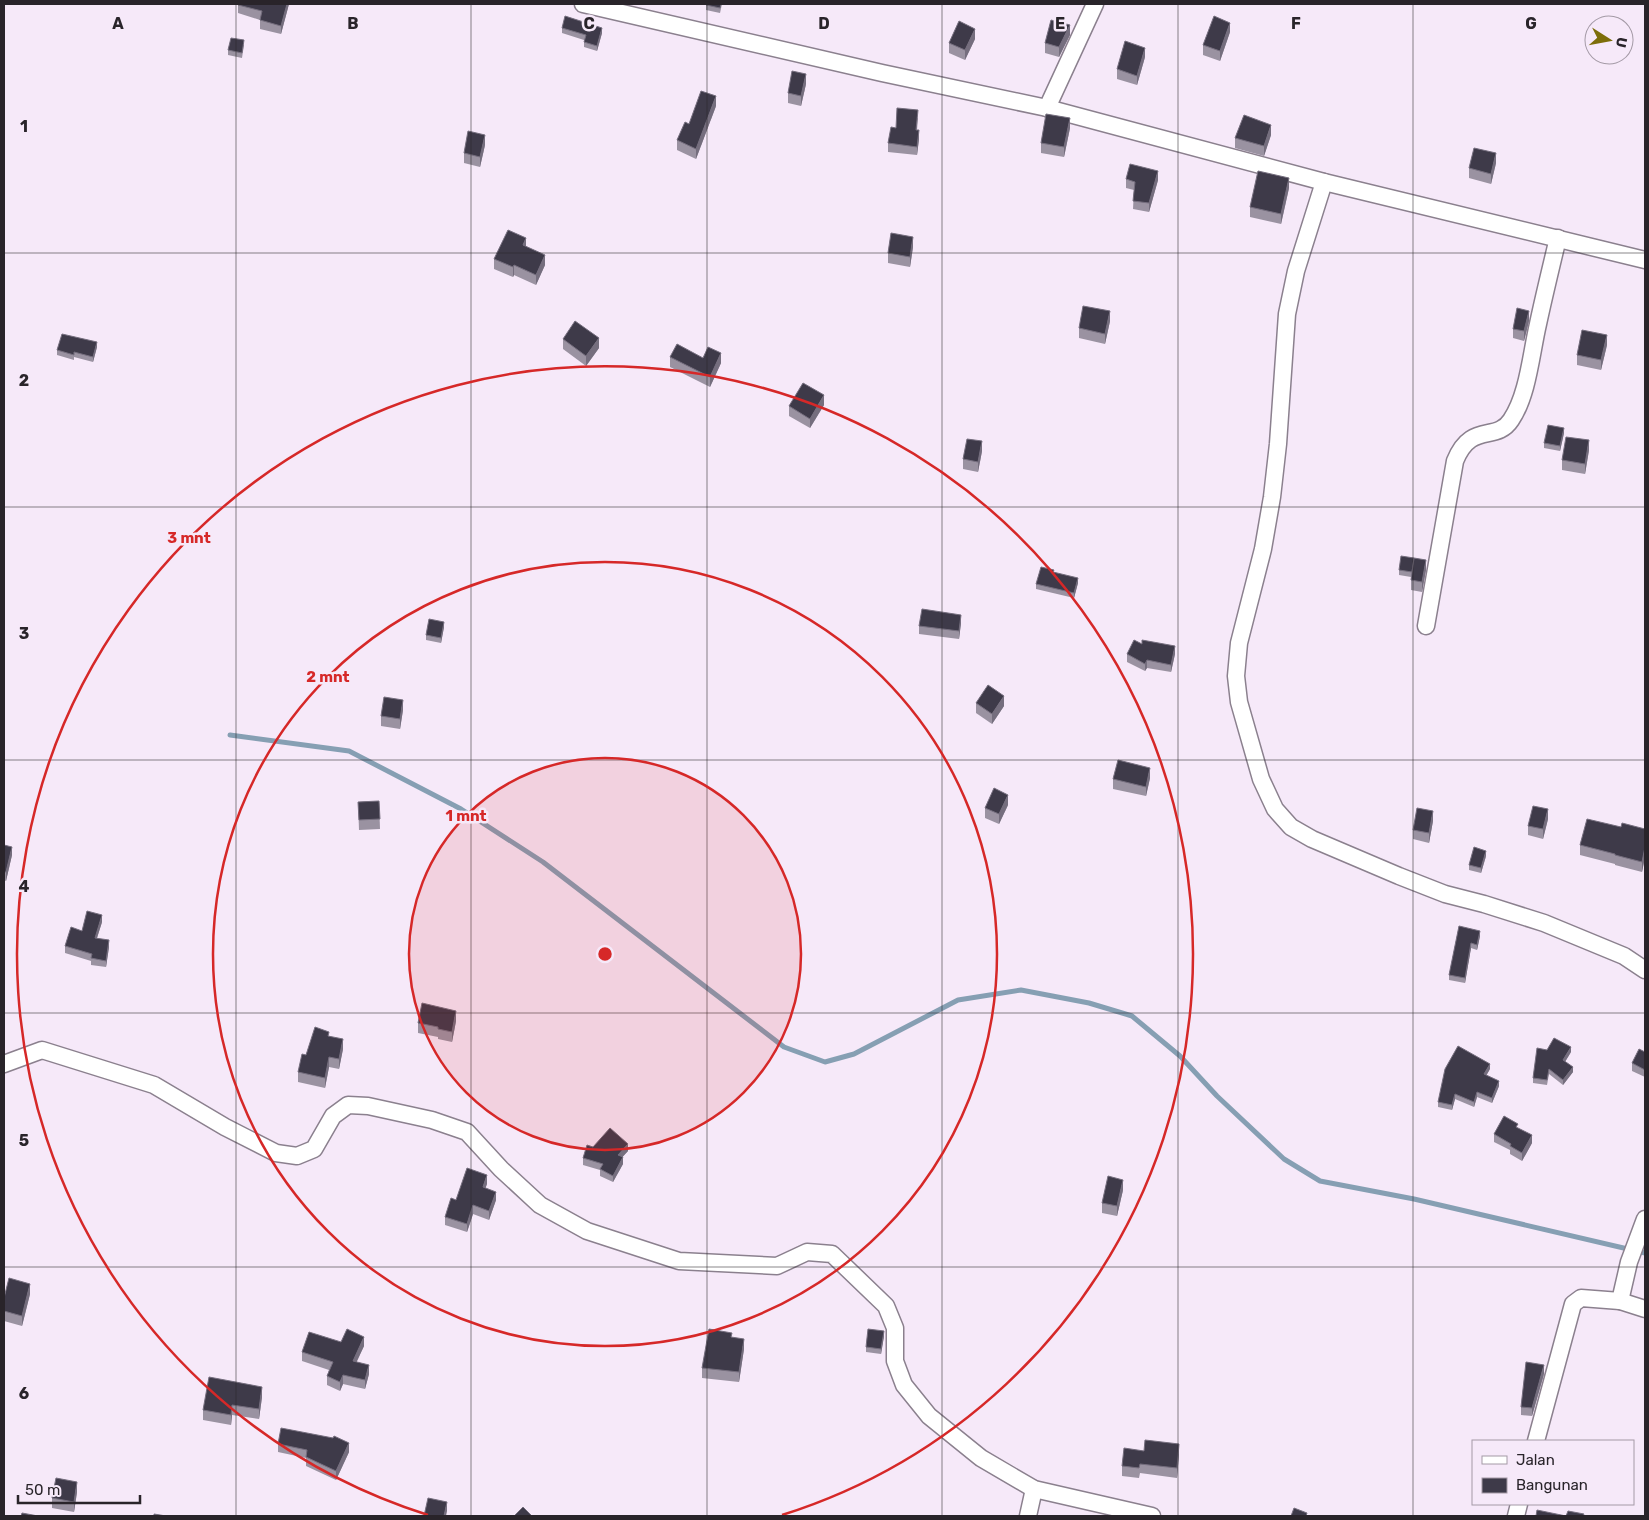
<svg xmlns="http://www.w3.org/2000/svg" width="1649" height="1520" font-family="Rubik,sans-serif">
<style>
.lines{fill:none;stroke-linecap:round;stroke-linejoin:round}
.stream{stroke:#869fb3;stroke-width:5}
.minor-casing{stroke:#8b808e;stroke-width:19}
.minor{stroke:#fff;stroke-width:16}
.wall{fill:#9a92a1}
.shaded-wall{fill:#756e7e}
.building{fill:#3e3a49;stroke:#756e7e}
.grid{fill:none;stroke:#29242a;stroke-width:1;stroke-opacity:0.55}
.ring{fill:none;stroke:#d62828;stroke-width:2.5}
.grid-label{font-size:16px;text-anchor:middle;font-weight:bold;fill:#29242a;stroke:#f6e9f9;stroke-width:5;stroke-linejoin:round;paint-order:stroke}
.centre{fill:#d62828;stroke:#f6e9f9;stroke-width:2.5}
.ring-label{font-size:15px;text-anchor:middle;font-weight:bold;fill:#d62828;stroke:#f6e9f9;stroke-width:5;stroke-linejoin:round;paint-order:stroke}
</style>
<rect width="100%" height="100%" fill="#f6e9f9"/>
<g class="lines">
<polyline class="stream" points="230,735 349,751 461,809 543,862 784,1047 825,1062 854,1054 958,1000 1021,990 1089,1003 1132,1016 1180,1056 1217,1096 1284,1159 1320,1181 1414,1199 1645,1253"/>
<g class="minor-casing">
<g id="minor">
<polyline points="583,4 882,73 1047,108 1324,182 1645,260"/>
<polyline points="1047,108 1095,4"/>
<polyline points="1324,182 1296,271 1287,314 1278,444 1272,497 1263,549 1239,643 1236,676 1239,702 1261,779 1275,809 1291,827 1312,839 1399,876 1445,894 1484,904 1544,923 1624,956 1645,970"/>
<path d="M1426,626L1455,461C1471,421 1496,443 1511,420C1528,395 1531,354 1538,324C1544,296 1551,267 1558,238"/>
<polyline points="4,1064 42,1050 154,1085 225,1127 276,1153 297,1156 314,1149 333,1116 348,1105 368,1106 432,1120 467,1132 501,1169 540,1205 587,1231 679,1261 777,1266 807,1252 832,1254 886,1306 895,1328 895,1361 904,1385 929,1416 981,1458 1034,1489 1152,1516"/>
<polyline points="1620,1301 1629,1262 1645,1219"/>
<polyline points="1536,1441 1573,1304 1581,1298 1620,1301 1645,1309"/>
<polyline points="1028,1516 1034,1489"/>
<polyline points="1516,1516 1519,1504"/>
</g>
</g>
<use href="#minor" class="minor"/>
</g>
<g class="wall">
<polygon points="238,4 289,4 281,34 260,29 260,20 238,13"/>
<polygon points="706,4 722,4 720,13 706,10"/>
<polygon points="562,28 602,33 597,51 584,47 584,40 562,33"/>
<polygon points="1230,32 1220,61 1203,55 1203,45"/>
<polygon points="1070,35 1059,57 1045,53 1045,43"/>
<polygon points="975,39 965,60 949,53 949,43"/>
<polygon points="244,45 242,58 228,55 228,50"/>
<polygon points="1145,57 1137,85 1117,79 1117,69"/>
<polygon points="806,84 801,106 788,103 788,93"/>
<polygon points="716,106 696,159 677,150 677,140 689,124"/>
<polygon points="918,118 917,130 919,139 917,155 888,152 888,143 896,128"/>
<polygon points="1070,128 1064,157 1041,153 1041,143"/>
<polygon points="1271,135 1264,156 1235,148 1235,138"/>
<polygon points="485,145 480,167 464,163 464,153"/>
<polygon points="1496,163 1491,184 1469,178 1469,168"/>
<polygon points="1126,179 1158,180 1149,212 1133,209 1134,190 1126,188"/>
<polygon points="1289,188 1281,224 1250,217 1250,207"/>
<polygon points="526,247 545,265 536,285 514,275 513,277 494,269 494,259"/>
<polygon points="913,247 910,267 888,263 888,253"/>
<polygon points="1110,321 1105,344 1079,338 1079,328"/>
<polygon points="1529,321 1524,341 1513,338 1513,329"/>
<polygon points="563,339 599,348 586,366 563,349"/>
<polygon points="1607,345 1601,370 1577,365 1577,355"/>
<polygon points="97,347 93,362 74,357 74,360 57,355 57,350"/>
<polygon points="670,357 703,358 721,363 710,387 670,367"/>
<polygon points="824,405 810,428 789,416 789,406"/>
<polygon points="1564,433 1560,451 1544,448 1544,443"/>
<polygon points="1589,450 1585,474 1562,470 1562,460"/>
<polygon points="982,451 978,472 963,469 963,459"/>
<polygon points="1399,570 1426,570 1422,592 1411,590 1411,577 1399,575"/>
<polygon points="1054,572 1078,583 1074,598 1036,589 1036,584"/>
<polygon points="961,623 959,639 919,634 919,626"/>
<polygon points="444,627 441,643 426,640 426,635"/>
<polygon points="1142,644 1175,654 1171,672 1147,668 1145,671 1127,662 1127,654"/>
<polygon points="976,703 1004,706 992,724 976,713"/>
<polygon points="403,710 400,729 381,726 381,716"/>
<polygon points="1150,778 1146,796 1113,789 1113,779"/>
<polygon points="379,801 380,829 359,830 358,802"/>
<polygon points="1008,805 999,824 985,818 985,808"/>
<polygon points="1548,819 1543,839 1528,835 1528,826"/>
<polygon points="1433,821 1429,843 1413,839 1413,830"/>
<polygon points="1621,827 1645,829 1645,857 1642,872 1615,865 1615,864 1580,855 1580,845"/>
<polygon points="4,845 12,855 6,881 4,880"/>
<polygon points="1486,856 1481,873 1469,870 1469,865"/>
<polygon points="102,922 97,938 109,947 106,967 91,965 91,961 65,953 65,946 82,931"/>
<polygon points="1459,926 1480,936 1477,950 1471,948 1465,983 1449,980 1449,975"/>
<polygon points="456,1021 452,1042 438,1039 438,1037 418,1033 418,1023"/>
<polygon points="329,1036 343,1049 339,1069 329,1067 325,1088 298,1082 298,1072 306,1055"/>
<polygon points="1571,1052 1565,1062 1573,1072 1563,1085 1549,1074 1547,1085 1533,1083 1533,1078"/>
<polygon points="1645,1052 1645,1077 1632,1071 1632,1063"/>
<polygon points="1490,1069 1486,1076 1499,1086 1492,1103 1477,1097 1474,1107 1455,1099 1452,1110 1438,1107 1438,1102"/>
<polygon points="1518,1128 1532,1143 1522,1161 1510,1154 1510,1150 1494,1142 1494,1134"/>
<polygon points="593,1147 628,1151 622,1157 623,1164 613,1182 600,1176 600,1170 583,1165 583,1158"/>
<polygon points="487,1184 485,1188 496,1200 489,1220 473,1214 467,1232 445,1225 445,1217 456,1200"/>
<polygon points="1123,1190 1117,1216 1102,1213 1102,1203"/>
<polygon points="30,1294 22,1326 4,1321 4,1298"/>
<polygon points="884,1336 881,1354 866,1352 866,1347"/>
<polygon points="732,1337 744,1349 739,1382 702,1378 702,1368"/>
<polygon points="341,1342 364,1346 356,1362 369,1374 365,1389 343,1384 340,1391 327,1385 327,1376 329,1370 302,1361 302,1352"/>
<polygon points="1544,1374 1532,1416 1521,1415 1521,1407"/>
<polygon points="262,1397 259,1419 232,1415 231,1425 203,1420 203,1410"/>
<polygon points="278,1444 349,1452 336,1480 306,1466 306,1458 278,1452"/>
<polygon points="1144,1451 1179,1454 1177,1478 1140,1473 1139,1478 1122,1476 1122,1466"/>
<polygon points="77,1492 74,1512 52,1508 52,1498"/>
</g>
<g class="shaded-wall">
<polygon points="287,4 289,4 281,34 281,26"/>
<polygon points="1230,23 1230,32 1220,61 1220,51"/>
<polygon points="1070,25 1070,35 1059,57 1059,47"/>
<polygon points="602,28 602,33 597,51 597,46"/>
<polygon points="975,29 975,39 965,60 965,50"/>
<polygon points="1145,48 1145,57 1137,85 1137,76"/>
<polygon points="806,74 806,84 801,106 801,96"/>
<polygon points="716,96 716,106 696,159 696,149"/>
<polygon points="1070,118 1070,128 1064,157 1064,147"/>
<polygon points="1271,125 1271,135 1264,156 1264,146"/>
<polygon points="919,130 919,139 917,155 917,147"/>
<polygon points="485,135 485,145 480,167 480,157"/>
<polygon points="1496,153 1496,163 1491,184 1491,174"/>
<polygon points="1158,171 1158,180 1149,212 1149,203"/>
<polygon points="1289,178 1289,188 1281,224 1281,214"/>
<polygon points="913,237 913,247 910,267 910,257"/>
<polygon points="526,238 526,248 523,245"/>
<polygon points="545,255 545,265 536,285 536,275"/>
<polygon points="514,265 514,275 513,277 513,267"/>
<polygon points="1110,311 1110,321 1105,344 1105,334"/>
<polygon points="1529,311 1529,321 1524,341 1524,331"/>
<polygon points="1607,335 1607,345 1601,370 1601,360"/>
<polygon points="599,338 599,348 586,366 586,356"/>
<polygon points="97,342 97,347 93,362 93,357"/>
<polygon points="721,353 721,363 710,387 710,377"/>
<polygon points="824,395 824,405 810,428 810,419"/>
<polygon points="1564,428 1564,433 1560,451 1560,446"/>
<polygon points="1589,440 1589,450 1585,474 1585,464"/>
<polygon points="982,441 982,451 978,472 978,462"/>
<polygon points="1426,560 1426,570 1422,592 1422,582"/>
<polygon points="1078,578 1078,583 1074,598 1074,593"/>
<polygon points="961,615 961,623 959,639 959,631"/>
<polygon points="444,622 444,627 441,643 441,638"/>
<polygon points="1175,646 1175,654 1171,672 1171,665"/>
<polygon points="1147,660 1147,668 1145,671 1145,664"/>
<polygon points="1004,696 1004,706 992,724 992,714"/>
<polygon points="403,700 403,710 400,729 400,719"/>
<polygon points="1150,768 1150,778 1146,796 1146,787"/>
<polygon points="1008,795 1008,805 999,824 999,814"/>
<polygon points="1548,809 1548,819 1543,839 1543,829"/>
<polygon points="1433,811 1433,821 1429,843 1429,833"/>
<polygon points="12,847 12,855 6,881 6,872"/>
<polygon points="1645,847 1645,857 1642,872 1642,862"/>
<polygon points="1486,851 1486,856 1481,873 1481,868"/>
<polygon points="102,915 102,922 95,944 95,938"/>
<polygon points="1480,931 1480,936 1477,950 1477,945"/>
<polygon points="109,940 109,947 106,967 106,961"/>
<polygon points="1471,943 1471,948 1465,983 1465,978"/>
<polygon points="456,1011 456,1021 452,1042 452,1032"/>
<polygon points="343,1039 343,1049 339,1069 339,1059"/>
<polygon points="1571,1047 1571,1052 1563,1065 1563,1060"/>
<polygon points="329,1057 329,1067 325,1088 325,1078"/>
<polygon points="1490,1064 1490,1069 1484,1079 1484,1074"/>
<polygon points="1573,1067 1573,1072 1563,1085 1563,1080"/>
<polygon points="1499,1081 1499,1086 1492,1103 1492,1098"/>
<polygon points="1477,1092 1477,1097 1474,1107 1474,1102"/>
<polygon points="1455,1094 1455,1099 1452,1110 1452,1105"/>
<polygon points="1532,1135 1532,1143 1522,1161 1522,1153"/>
<polygon points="628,1144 628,1151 618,1162 618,1155"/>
<polygon points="623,1157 623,1164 613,1182 613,1176"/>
<polygon points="487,1175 487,1184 483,1195 483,1187"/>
<polygon points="1123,1180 1123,1190 1117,1216 1117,1206"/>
<polygon points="496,1192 496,1200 489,1220 489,1211"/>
<polygon points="473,1205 473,1214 467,1232 467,1224"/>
<polygon points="30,1284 30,1294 22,1326 22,1316"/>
<polygon points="884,1331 884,1336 881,1354 881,1349"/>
<polygon points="364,1337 364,1346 353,1370 353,1361"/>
<polygon points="744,1339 744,1349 739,1382 739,1372"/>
<polygon points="369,1365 369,1374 365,1389 365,1380"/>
<polygon points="1544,1365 1544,1374 1532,1416 1532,1408"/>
<polygon points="343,1375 343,1384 340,1391 340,1382"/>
<polygon points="262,1387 262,1397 259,1419 259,1409"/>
<polygon points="232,1405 232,1415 231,1425 231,1415"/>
<polygon points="349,1443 349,1452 336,1480 336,1471"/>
<polygon points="1179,1444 1179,1454 1177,1478 1177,1468"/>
<polygon points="77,1482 77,1492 74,1512 74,1502"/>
<polygon points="447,1502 447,1511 446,1516 444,1516"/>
</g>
<g class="building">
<polygon points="238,4 287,4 281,26 260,20 262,11 238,5"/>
<polygon points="706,4 721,4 720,8 706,5"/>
<polygon points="565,16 602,28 597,46 584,42 586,35 562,28"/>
<polygon points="1214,16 1230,23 1220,51 1203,45"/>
<polygon points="1051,20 1070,25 1059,47 1045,43"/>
<polygon points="959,21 975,29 965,50 949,43"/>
<polygon points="231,38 244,40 242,53 228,50"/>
<polygon points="1125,41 1145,48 1137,76 1117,69"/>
<polygon points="792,71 806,74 801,96 788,93"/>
<polygon points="701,91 716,96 696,149 677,140 685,122 689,124"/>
<polygon points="897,108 918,110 916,130 919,130 917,147 888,143 891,127 896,128"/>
<polygon points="1046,114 1070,118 1064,147 1041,143"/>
<polygon points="1244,115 1271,125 1264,146 1235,138"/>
<polygon points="468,131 485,135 480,157 464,153"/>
<polygon points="1474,148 1496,153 1491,174 1469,168"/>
<polygon points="1130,164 1158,171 1149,203 1133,201 1135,182 1126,179"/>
<polygon points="1258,171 1289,178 1281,214 1250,207"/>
<polygon points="508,230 526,238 523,245 545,255 536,275 514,265 513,267 494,259"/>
<polygon points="891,233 913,237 910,257 888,253"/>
<polygon points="1083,306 1110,311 1105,334 1079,328"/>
<polygon points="1517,308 1529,311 1524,331 1513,329"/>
<polygon points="575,321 599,338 586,356 563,339"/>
<polygon points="1582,330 1607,335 1601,360 1577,355"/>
<polygon points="62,334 97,342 93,357 74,352 74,355 57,350"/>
<polygon points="677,344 703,358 708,347 721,353 710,377 670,357"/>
<polygon points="803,383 824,395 810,419 789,406"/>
<polygon points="1548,425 1564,428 1560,446 1544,443"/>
<polygon points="1566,437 1589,440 1585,464 1562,460"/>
<polygon points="967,439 982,441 978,462 963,459"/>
<polygon points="1401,556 1414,558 1412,572 1399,570"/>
<polygon points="1414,558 1426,560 1422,582 1411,580"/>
<polygon points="1041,567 1054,570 1053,572 1078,578 1074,593 1036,584"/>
<polygon points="922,609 961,615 959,631 919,626"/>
<polygon points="429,619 444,622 441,638 426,635"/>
<polygon points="1134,640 1142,644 1142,640 1175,646 1171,665 1147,660 1145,664 1127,654"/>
<polygon points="988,685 1004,696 992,714 976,703"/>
<polygon points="384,697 403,700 400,719 381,716"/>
<polygon points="1118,760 1150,768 1146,787 1113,779"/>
<polygon points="994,788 1008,795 999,814 985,808"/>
<polygon points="379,801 380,819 359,820 358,802"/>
<polygon points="1533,806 1548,809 1543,829 1528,826"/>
<polygon points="1417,808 1433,811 1429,833 1413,830"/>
<polygon points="1587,819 1621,827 1622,823 1645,829 1645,847 1642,862 1615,855 1615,854 1580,845"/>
<polygon points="4,845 12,847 6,872 4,872"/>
<polygon points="1474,847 1486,851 1481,868 1469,865"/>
<polygon points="87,911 102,915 95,938 109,940 106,961 91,958 92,954 65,946 71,927 82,931"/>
<polygon points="1459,926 1480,931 1477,945 1471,943 1465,978 1449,975"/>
<polygon points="422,1003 456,1011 452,1032 438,1029 438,1027 418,1023"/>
<polygon points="315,1027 329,1032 328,1036 343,1039 339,1059 329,1057 325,1078 298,1072 302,1054 306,1055"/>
<polygon points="1554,1038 1571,1047 1563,1060 1573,1067 1563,1080 1549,1069 1547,1080 1533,1078 1537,1048 1547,1050"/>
<polygon points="1458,1046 1490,1064 1484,1074 1499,1081 1492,1098 1477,1092 1474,1102 1455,1094 1452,1105 1438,1102 1445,1069"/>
<polygon points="1639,1049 1645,1052 1645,1070 1632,1063"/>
<polygon points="1504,1116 1518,1124 1516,1127 1532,1135 1522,1153 1510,1146 1511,1144 1494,1134"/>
<polygon points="610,1128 628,1144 618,1155 623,1157 613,1176 600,1169 603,1164 583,1158 587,1145 593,1147"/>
<polygon points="467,1168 487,1175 483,1187 496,1192 489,1211 473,1205 467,1224 445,1217 451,1198 456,1200"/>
<polygon points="1108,1176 1123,1180 1117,1206 1102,1203"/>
<polygon points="9,1278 30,1284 22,1316 4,1311 4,1298"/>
<polygon points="347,1329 364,1337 353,1361 369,1365 365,1380 343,1375 340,1382 327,1376 333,1362 302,1352 309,1332 341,1342"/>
<polygon points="709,1329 732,1333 731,1337 744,1339 739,1372 702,1368"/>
<polygon points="868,1329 884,1331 881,1349 866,1347"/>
<polygon points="1526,1362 1544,1365 1532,1408 1521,1407"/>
<polygon points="209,1377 262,1387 259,1409 232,1405 231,1415 203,1410"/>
<polygon points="281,1428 333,1438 334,1436 349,1443 336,1471 306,1457 307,1450 278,1444"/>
<polygon points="1145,1440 1179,1444 1177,1468 1140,1464 1139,1468 1122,1466 1124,1448 1144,1451"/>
<polygon points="56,1478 77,1482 74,1502 52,1498"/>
<polygon points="428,1498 447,1502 444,1516 424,1516"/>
<polygon points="523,1507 532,1516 514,1516"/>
<polygon points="1294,1508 1307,1513 1306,1516 1291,1516"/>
<polygon points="1537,1510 1566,1516 1568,1511 1584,1514 1583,1516 1536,1516"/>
<polygon points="22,1513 38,1516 21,1516"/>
<polygon points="154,1514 166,1516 154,1516"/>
</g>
<path class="grid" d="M236,4V1516M471,4V1516M707,4V1516M942,4V1516M1178,4V1516M1413,4V1516M4,253H1645M4,507H1645M4,760H1645M4,1013H1645M4,1267H1645"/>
<circle cx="605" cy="954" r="196" fill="#d62828" fill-opacity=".12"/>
<g class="ring">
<circle cx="605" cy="954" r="196"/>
<circle cx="605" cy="954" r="392"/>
<path d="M428 1515A588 588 0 1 1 782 1515"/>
</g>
<g class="grid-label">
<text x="118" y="29">A</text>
<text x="353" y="29">B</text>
<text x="589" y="29">C</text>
<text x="824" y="29">D</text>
<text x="1060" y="29">E</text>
<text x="1296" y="29">F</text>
<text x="1531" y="29">G</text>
<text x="24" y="132">1</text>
<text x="24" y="386">2</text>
<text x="24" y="639">3</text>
<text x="24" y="892">4</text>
<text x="24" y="1146">5</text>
<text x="24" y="1399">6</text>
</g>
<circle cx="605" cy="954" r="8" class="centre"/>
<g class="ring-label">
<text x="189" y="543">3 mnt</text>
<text x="328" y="682">2 mnt</text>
<text x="466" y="821">1 mnt</text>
</g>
<rect width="1649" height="1520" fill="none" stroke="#29242a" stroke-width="10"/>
<rect x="1472" y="1440" width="162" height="65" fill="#f6e9f9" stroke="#a49aa6"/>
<rect x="1482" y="1456" width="25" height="8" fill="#ffffff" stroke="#a49aa6"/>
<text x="1516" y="1465" font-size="15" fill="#29242a">Jalan</text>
<rect x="1482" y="1478" width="25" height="15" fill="#3e3a49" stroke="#a49aa6"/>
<text x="1516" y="1490" font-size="15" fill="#29242a">Bangunan</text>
<g transform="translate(1609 40) rotate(101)"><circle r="24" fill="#f6e9f9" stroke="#a49aa6"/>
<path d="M0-4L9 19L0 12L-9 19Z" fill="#7d6e0a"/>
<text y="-8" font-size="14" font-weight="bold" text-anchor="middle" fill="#29242a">U</text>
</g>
<path d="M18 1495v8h122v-8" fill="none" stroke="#29242a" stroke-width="2.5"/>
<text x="25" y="1495" font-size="15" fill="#29242a" stroke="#f6e9f9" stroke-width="4" paint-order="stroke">50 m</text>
</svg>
